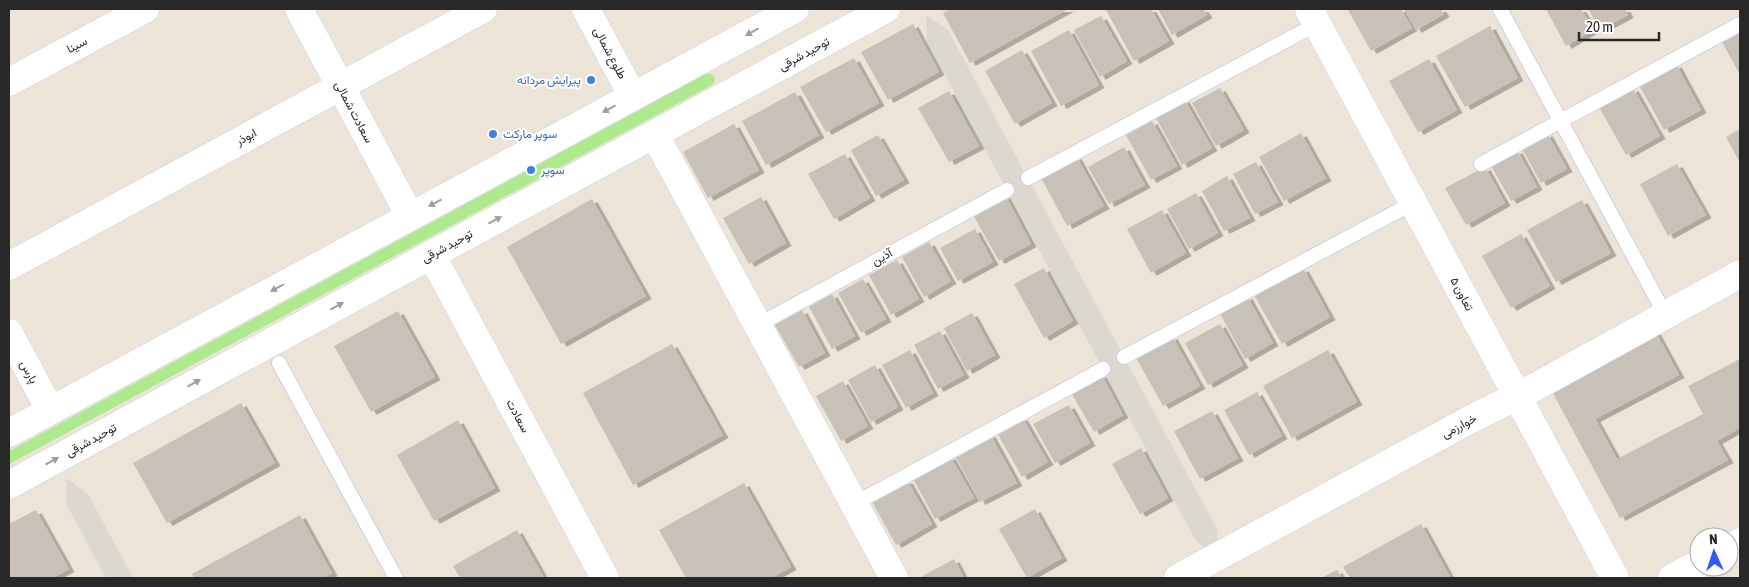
<svg xmlns="http://www.w3.org/2000/svg" width="1749" height="587" font-family="'Asap Condensed',Vazirmatn,sans-serif">
<style>
.green{fill:#adea8e}
.plaza{fill:#dcd7cf}
.building{fill:#c8c1b8;filter:url(#shadow)}
.lines{fill:none;stroke-linecap:round;stroke-linejoin:round}
.service-casing{stroke:#cdd1e3;stroke-width:16}
.minor-casing{stroke:#cdd1e3;stroke-width:29}
.tertiary-casing{stroke:#cdd1e3;stroke-width:29}
.secondary-casing{stroke:#cdd1e3;stroke-width:29}
.service{stroke:#fff;stroke-width:14}
.minor{stroke:#fff;stroke-width:28}
.tertiary{stroke:#fff;stroke-width:28}
.secondary{stroke:#fff;stroke-width:28}
.oneway{fill:#9e9e9e}
.shop-dot{fill:#3f7fe0;stroke:#fff;stroke-width:2}
.labels{text-anchor:middle;stroke-width:4;stroke-linejoin:round;paint-order:stroke}
.street-label{font-size:12px;fill:#282828;stroke:#fff}
.shop-label{font-size:12px;fill:#366cbe;stroke:#fff;text-anchor:start}
</style>
<defs>
<filter id="shadow"><feDropShadow dx="5.5" dy="3" stdDeviation="0" flood-color="#0004"/></filter>
</defs>
<rect width="100%" height="100%" fill="#ede4d8"/>
<polygon class="green" points="706,74 711,74 714,77 715,81 712,85 9,464 9,451"/>
<g class="plaza">
<polygon points="926,15 948,30 1217,529 1218,556 1196,541 1103,369 927,41"/>
<polygon points="66,478 88,494 133,578 106,578 67,505"/>
</g>
<g class="building">
<polygon points="950,9 1068,9 970,63 943,13"/>
<polygon points="1108,9 1151,9 1169,41 1134,61 1106,10"/>
<polygon points="1158,9 1203,9 1207,15 1172,35"/>
<polygon points="1350,9 1401,9 1412,28 1371,51 1348,10"/>
<polygon points="1404,9 1441,9 1444,14 1416,30"/>
<polygon points="1546,9 1581,9 1593,30 1566,46"/>
<polygon points="1588,9 1625,9 1628,15 1600,30"/>
<polygon points="1101,16 1127,61 1100,77 1074,30"/>
<polygon points="913,24 939,72 888,100 861,52"/>
<polygon points="1490,26 1518,78 1465,107 1436,56"/>
<polygon points="1740,29 1740,75 1721,40"/>
<polygon points="1069,30 1099,85 1061,106 1031,51"/>
<polygon points="1022,50 1052,103 1015,124 985,71"/>
<polygon points="854,58 879,103 826,132 800,87"/>
<polygon points="1429,59 1457,110 1418,132 1389,81"/>
<polygon points="1676,64 1701,110 1664,130 1639,85"/>
<polygon points="1220,88 1244,130 1216,146 1192,103"/>
<polygon points="1633,88 1660,136 1626,155 1599,107"/>
<polygon points="949,91 979,146 949,162 918,108"/>
<polygon points="795,92 819,135 766,165 742,121"/>
<polygon points="1184,99 1212,148 1182,165 1155,116"/>
<polygon points="1152,121 1177,166 1151,180 1126,135"/>
<polygon points="734,124 759,170 708,198 683,152"/>
<polygon points="1740,129 1740,163 1726,137"/>
<polygon points="1301,133 1326,178 1284,201 1259,157"/>
<polygon points="1547,133 1567,169 1541,183 1521,147"/>
<polygon points="878,135 904,180 876,196 851,150"/>
<polygon points="1124,147 1145,185 1109,204 1088,167"/>
<polygon points="1517,150 1537,187 1511,201 1490,164"/>
<polygon points="845,154 870,198 834,219 808,174"/>
<polygon points="1076,156 1104,206 1067,226 1040,176"/>
<polygon points="1256,162 1278,202 1255,214 1233,174"/>
<polygon points="1677,164 1706,215 1668,236 1640,184"/>
<polygon points="1485,167 1505,203 1466,225 1445,188"/>
<polygon points="1227,176 1250,218 1224,231 1202,191"/>
<polygon points="1196,193 1218,233 1189,249 1167,209"/>
<polygon points="1005,195 1031,244 999,261 972,213"/>
<polygon points="761,197 786,243 749,264 723,218"/>
<polygon points="592,199 646,296 561,344 507,247"/>
<polygon points="1582,200 1611,253 1556,282 1527,230"/>
<polygon points="1162,210 1186,253 1151,273 1127,229"/>
<polygon points="975,229 993,262 958,281 940,248"/>
<polygon points="1521,234 1550,286 1511,308 1482,256"/>
<polygon points="929,242 951,281 924,297 902,257"/>
<polygon points="897,260 919,299 891,315 869,275"/>
<polygon points="1044,268 1073,321 1044,338 1014,284"/>
<polygon points="1303,268 1330,317 1282,344 1254,295"/>
<polygon points="863,279 886,319 861,333 838,293"/>
<polygon points="832,294 855,336 832,349 809,307"/>
<polygon points="1247,296 1273,343 1245,359 1219,312"/>
<polygon points="802,310 825,353 799,367 775,325"/>
<polygon points="398,311 435,377 371,412 334,346"/>
<polygon points="972,313 995,355 967,371 944,328"/>
<polygon points="1220,324 1243,365 1208,385 1185,343"/>
<polygon points="1654,329 1679,375 1595,419 1617,459 1703,414 1688,386 1740,359 1740,428 1717,441 1728,460 1620,518 1548,384"/>
<polygon points="940,331 964,375 938,389 914,345"/>
<polygon points="1172,336 1200,386 1163,406 1135,356"/>
<polygon points="672,344 723,435 633,485 583,393"/>
<polygon points="910,350 933,393 906,408 882,365"/>
<polygon points="1328,350 1357,402 1292,438 1263,386"/>
<polygon points="875,365 898,407 871,422 848,380"/>
<polygon points="1101,374 1123,415 1094,432 1070,391"/>
<polygon points="843,381 868,426 841,441 816,396"/>
<polygon points="1257,392 1282,436 1249,455 1224,410"/>
<polygon points="241,403 275,463 167,523 133,463"/>
<polygon points="1069,405 1090,443 1055,463 1033,424"/>
<polygon points="1212,411 1238,458 1200,479 1174,431"/>
<polygon points="1022,417 1048,462 1022,477 996,431"/>
<polygon points="458,420 495,488 434,521 397,455"/>
<polygon points="990,434 1017,483 980,502 954,454"/>
<polygon points="1141,448 1168,498 1140,514 1112,464"/>
<polygon points="950,456 974,498 935,519 912,477"/>
<polygon points="907,480 932,524 896,545 871,500"/>
<polygon points="744,483 791,567 771,578 686,578 659,530"/>
<polygon points="1035,509 1062,558 1027,578 999,529"/>
<polygon points="36,510 69,569 52,578 9,578 9,524"/>
<polygon points="300,515 332,573 323,578 194,578 192,574"/>
<polygon points="1421,524 1450,577 1448,578 1350,578 1343,567"/>
<polygon points="517,530 544,578 460,578 453,566"/>
<polygon points="954,559 964,578 919,578"/>
<polygon points="1337,570 1342,578 1321,578"/>
</g>
<g class="lines">
<g class="service-casing">
<g id="service">
<polyline points="1500,9 1665,314"/>
<polyline points="1481,164 1740,24"/>
<polyline points="1028,178 1317,24"/>
<polyline points="758,325 1007,190"/>
<polyline points="1124,357 1413,203"/>
<polyline points="279,363 396,578"/>
<polyline points="854,504 1103,369"/>
</g>
</g>
<g class="minor-casing">
<g id="minor">
<polyline points="299,9 410,216"/>
<polyline points="586,9 633,97"/>
<polyline points="9,82 145,9"/>
<polyline points="655,135 894,578"/>
<polyline points="9,266 483,9"/>
<polyline points="1178,578 1473,418 1537,386 1740,274"/>
</g>
</g>
<g class="tertiary-casing">
<g id="tertiary">
<polyline points="1309,9 1615,578"/>
<polyline points="431,254 605,578"/>
<polyline points="9,333 50,410"/>
<polyline points="9,433 795,9"/>
<path d="M9,485C301,325 593,167 886,9"/>
</g>
</g>
<g class="secondary-casing">
<g id="secondary">
<polyline points="1729,548 1740,542"/>
<polyline points="1672,578 1699,564"/>
</g>
</g>
<use href="#service" class="service"/>
<use href="#minor" class="minor"/>
<use href="#tertiary" class="tertiary"/>
<use href="#secondary" class="secondary"/>
</g>
<defs><path id="oneway-solid" d="M-6-.8H1V-3.2L6.5 0L1 3.2V.8H-6Z" transform="scale(1.25)"/></defs>
<g class="oneway">
<use href="#oneway-solid" transform="translate(752 32) rotate(151)"/>
<use href="#oneway-solid" transform="translate(609 109) rotate(152)"/>
<use href="#oneway-solid" transform="translate(435 203) rotate(152)"/>
<use href="#oneway-solid" transform="translate(495 220) rotate(-28)"/>
<use href="#oneway-solid" transform="translate(277 288) rotate(152)"/>
<use href="#oneway-solid" transform="translate(337 306) rotate(-29)"/>
<use href="#oneway-solid" transform="translate(194 383) rotate(-29)"/>
<use href="#oneway-solid" transform="translate(52 461) rotate(-29)"/>
</g>
<g class="shop-dot">
<circle cx="591" cy="80" r="5"/>
<circle cx="493" cy="134" r="5"/>
<circle cx="531" cy="170" r="5"/>
</g>
<g class="labels">
<g class="street-label">
<text transform="translate(77 45) rotate(-28)" y="4">سینا</text>
<text transform="translate(610 53) rotate(62)" y="4">طلوع شمالی</text>
<text transform="translate(804 54) rotate(-29)" y="4">توحید شرقی</text>
<text transform="translate(354 112) rotate(62)" y="4">سعادت شمالی</text>
<text transform="translate(246 137) rotate(-28)" y="4">ابوذر</text>
<text transform="translate(447 246) rotate(-28)" y="4">توحید شرقی</text>
<text transform="translate(882 257) rotate(-29)" y="4">آذین</text>
<text transform="translate(1462 294) rotate(62)" y="4">تعاون ۵</text>
<text transform="translate(29 372) rotate(62)" y="4">پارس</text>
<text transform="translate(518 416) rotate(62)" y="4">سعادت</text>
<text transform="translate(1459 426) rotate(-28)" y="4">خوارزمی</text>
<text transform="translate(91 440) rotate(-29)" y="4">توحید شرقی</text>
</g>
<g class="shop-label">
<text x="581" y="84" text-anchor="end">پیرایش مردانه</text>
<text x="503" y="138">سوپر مارکت</text>
<text x="541" y="174">سوپر</text>
</g>
</g>
<rect width="1749" height="587" fill="none" stroke="#282828" stroke-width="20"/>
<g transform="translate(1714 552) rotate(357)"><circle r="24" fill="#ffffff" stroke="#a9a9a9"/>
<path d="M0-4L9 19L0 12L-9 19Z" fill="#3258ff"/>
<text y="-8" font-size="14" font-weight="bold" text-anchor="middle" fill="#282828">N</text>
</g>
<path d="M1579 32v8h80v-8" fill="none" stroke="#282828" stroke-width="2.5"/>
<text x="1586" y="32" font-size="15" fill="#282828" stroke="#ffffff" stroke-width="4" paint-order="stroke">20 m</text>
</svg>
